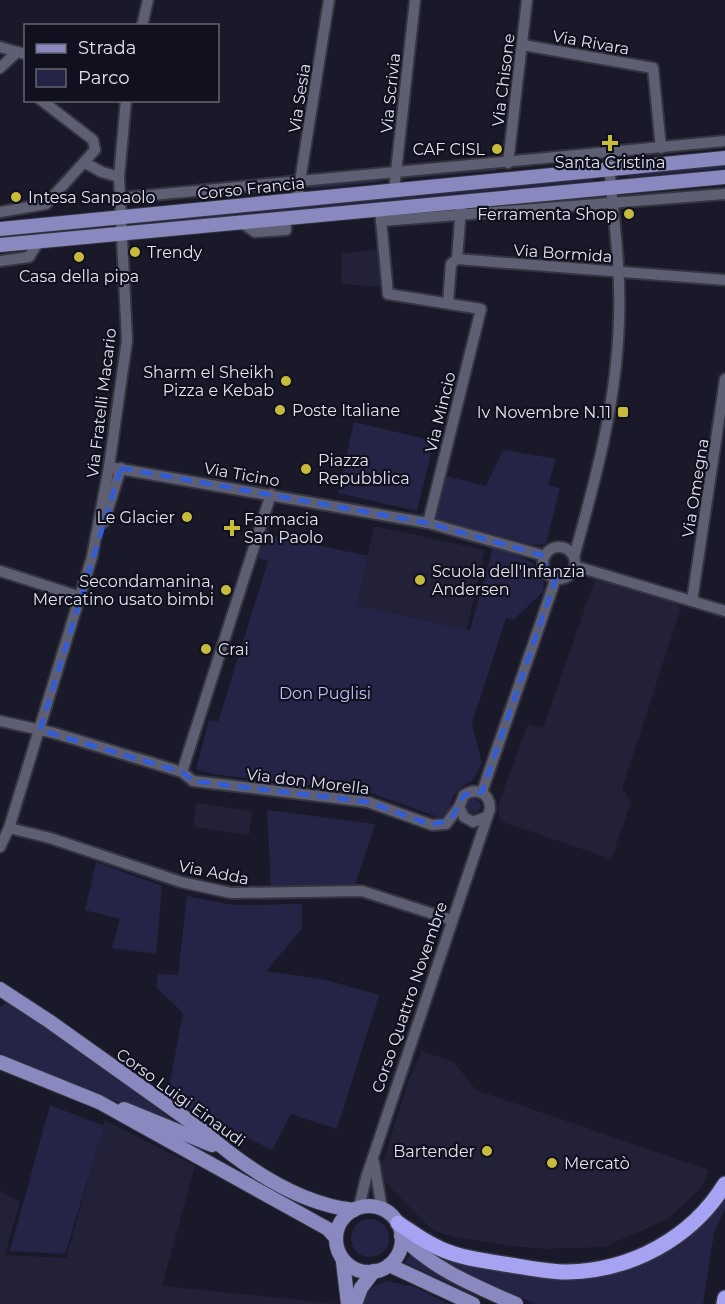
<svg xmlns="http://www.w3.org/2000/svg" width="725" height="1304" font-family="Montserrat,sans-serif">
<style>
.built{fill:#222137}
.green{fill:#262446}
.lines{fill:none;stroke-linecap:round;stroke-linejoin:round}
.minor-casing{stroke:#353541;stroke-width:14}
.major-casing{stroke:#353541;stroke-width:16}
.highway-casing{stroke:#353541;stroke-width:18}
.minor{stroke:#5e5f72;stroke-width:10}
.major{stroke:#8988bf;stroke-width:14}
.highway{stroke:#a5a3f2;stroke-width:15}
.marked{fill:none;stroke:#315dda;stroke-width:4.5;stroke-dasharray:12 8;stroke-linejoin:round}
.poi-dot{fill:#c7bb3c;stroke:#10101f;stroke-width:2}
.labels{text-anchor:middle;stroke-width:4.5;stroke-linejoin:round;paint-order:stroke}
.street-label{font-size:16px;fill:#e1e2ed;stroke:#10101f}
.poi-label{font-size:16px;fill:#e1e2ed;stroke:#10101f;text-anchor:start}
.park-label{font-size:16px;fill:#bebffb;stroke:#10101f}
</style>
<rect width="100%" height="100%" fill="#191929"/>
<g class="built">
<polygon points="378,250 383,287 341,284 342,253"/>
<polygon points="374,526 485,550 467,629 357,605"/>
<polygon points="596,577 670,598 681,608 622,788 631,802 611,859 500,821 498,805 528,724 543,728"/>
<polygon points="196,803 252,811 249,835 193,827"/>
<polygon points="422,1051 454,1062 476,1090 709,1170 701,1188 668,1219 604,1247 545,1249 511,1246 453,1237 432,1230 386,1183 380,1171 407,1084"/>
<polygon points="105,1120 195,1166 162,1286 339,1304 0,1304 0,1191 20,1202 5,1255 66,1258"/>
</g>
<g class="green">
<polygon points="725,164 725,168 628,178 628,175"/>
<polygon points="496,168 496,171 399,179 399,176"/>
<polygon points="593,178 593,181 139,225 139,221"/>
<polygon points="383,180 382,182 310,189 309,186"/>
<polygon points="108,225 109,229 0,239 0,235"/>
<polygon points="354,422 434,441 417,511 338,493"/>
<polygon points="503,450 556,459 548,485 560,488 546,544 533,545 433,517 446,476 486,486"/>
<path d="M267,528L274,536L368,556L357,605L470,630L493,547C515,554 549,562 543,592L513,620L506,618L472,724L482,763L472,781L463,786L453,796L448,812L441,818L371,793L212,774L196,769L209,720L218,722L268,561L258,558Z"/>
<circle cx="474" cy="806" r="7"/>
<polygon points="267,810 375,824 355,884 271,890"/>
<polygon points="96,862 162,886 156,954 112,948 120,919 85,910"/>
<polygon points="187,896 233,905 302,904 302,929 266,971 326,980 379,995 337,1129 291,1114 272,1150 167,1097 183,1013 156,987 158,974 178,975"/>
<polygon points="8,1001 31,1010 178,1124 0,1059 0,1007"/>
<polygon points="50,1105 104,1126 65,1254 10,1251"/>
<polygon points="725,1193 725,1209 714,1233 703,1304 536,1304 466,1274 445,1262 448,1258 625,1268"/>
<circle cx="370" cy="1238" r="19"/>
<polygon points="411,1253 437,1274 491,1303 405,1263"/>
<polygon points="387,1281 415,1287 449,1304 363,1304 368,1289"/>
</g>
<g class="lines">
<g class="minor-casing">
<g id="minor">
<polyline points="142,26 148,0"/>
<polyline points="523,45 653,68 661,148"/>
<polyline points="0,47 17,52"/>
<polyline points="0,68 17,52 26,54"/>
<polyline points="85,163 102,172 119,177"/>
<polyline points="508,163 527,0"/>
<polyline points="394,190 415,0"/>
<polyline points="120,198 725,141"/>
<polyline points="297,200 329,0"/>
<polyline points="461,208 457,259 725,280"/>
<polyline points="380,209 388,294 481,309 428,523"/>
<polyline points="0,212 46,204 95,150 93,140 41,100"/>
<polyline points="381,221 725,194"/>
<polyline points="241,222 255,232 286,230 285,218"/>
<polyline points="0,261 29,257 39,241"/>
<polyline points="448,303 451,264 457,259"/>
<polyline points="109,467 428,523 545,556"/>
<polyline points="104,522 121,468"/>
<circle cx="559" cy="563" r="16"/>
<path d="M574,557C596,478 617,401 619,319C621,267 613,215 609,163"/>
<polyline points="575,566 725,611"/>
<polyline points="0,571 81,597"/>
<polyline points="692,601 725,379"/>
<polyline points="0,721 54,733 182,772"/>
<polyline points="182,772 193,781 368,802 432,825 446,824 459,807"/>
<polyline points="182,772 271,494"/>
<polyline points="482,792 556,578"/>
<polyline points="9,828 50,838 181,882 231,893 362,891 452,920"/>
<polyline points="0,847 9,828 92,557 109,467 127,340 119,177 126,100"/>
<polyline points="374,1162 382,1209"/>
<path d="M359,1207L366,1178L490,809C490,793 477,787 464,795L459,807L464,817L473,822L486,817"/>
</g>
</g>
<g class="major-casing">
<g id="major">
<polyline points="0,229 725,158"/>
<polyline points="0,245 725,177"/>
<path d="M0,989L49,1021L202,1130C243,1166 298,1204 354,1210"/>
<polyline points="0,1062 99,1102 328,1229 336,1238"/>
<polyline points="124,1109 212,1145"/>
<circle cx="369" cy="1239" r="33"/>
<path d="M401,1236C433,1269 475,1286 516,1304"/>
<polyline points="343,1262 348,1304"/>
<polyline points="389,1265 473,1304"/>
<polyline points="355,1304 361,1288 374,1271"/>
</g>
</g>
<g class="highway-casing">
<g id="highway">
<path d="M398,1223C409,1230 420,1239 433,1245C454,1257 480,1260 504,1264C525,1267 546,1272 567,1272C631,1271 692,1238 725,1184"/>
<polyline points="724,1304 725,1298"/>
</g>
</g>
<use href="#minor" class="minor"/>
<use href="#major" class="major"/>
<use href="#highway" class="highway"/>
</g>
<path class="marked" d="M121,468L428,523L545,556V570L556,578L482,792L464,795L451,819L432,825L368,802L193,781L182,772L40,730Z"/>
<g class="poi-dot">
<path d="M607 134h6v6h6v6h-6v6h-6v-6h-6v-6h6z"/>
<circle cx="497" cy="149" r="6"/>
<circle cx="16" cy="197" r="6"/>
<circle cx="629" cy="214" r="6"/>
<circle cx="135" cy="252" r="6"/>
<circle cx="79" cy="257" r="6"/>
<circle cx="286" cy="381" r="6"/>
<circle cx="280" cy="410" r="6"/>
<rect x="617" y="406" width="12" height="12" rx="3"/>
<circle cx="306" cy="469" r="6"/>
<circle cx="187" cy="517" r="6"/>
<path d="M229 519h6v6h6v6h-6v6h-6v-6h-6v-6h6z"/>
<circle cx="420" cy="580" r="6"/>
<circle cx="226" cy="590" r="6"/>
<circle cx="206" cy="649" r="6"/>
<circle cx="487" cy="1151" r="6"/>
<circle cx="552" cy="1163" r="6"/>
</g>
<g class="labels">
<g class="street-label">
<text transform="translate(591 42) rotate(10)" y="6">Via Rivara</text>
<text transform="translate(503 80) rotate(-83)" y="6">Via Chisone</text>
<text transform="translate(390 93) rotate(-84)" y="6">Via Scrivia</text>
<text transform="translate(299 98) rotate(-81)" y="6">Via Sesia</text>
<text transform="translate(251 188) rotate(-6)" y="6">Corso Francia</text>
<text transform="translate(563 253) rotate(4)" y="6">Via Bormida</text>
<text transform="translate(101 403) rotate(-83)" y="6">Via Fratelli Macario</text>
<text transform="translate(440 412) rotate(-76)" y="6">Via Mincio</text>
<text transform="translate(242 474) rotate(10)" y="6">Via Ticino</text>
<text transform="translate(695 488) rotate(-81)" y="6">Via Omegna</text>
<text transform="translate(308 781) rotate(7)" y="6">Via don Morella</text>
<text transform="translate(214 872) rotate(11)" y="6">Via Adda</text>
<text transform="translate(409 997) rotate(-71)" y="6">Corso Quattro Novembre</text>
<text transform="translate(181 1097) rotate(36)" y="6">Corso Luigi Einaudi</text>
</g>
<g class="poi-label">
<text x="485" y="155" text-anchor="end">CAF CISL</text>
<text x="610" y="168" text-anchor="middle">Santa Cristina</text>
<text x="28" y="203">Intesa Sanpaolo</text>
<text x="617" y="220" text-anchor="end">Ferramenta Shop</text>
<text x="147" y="258">Trendy</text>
<text x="79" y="282" text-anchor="middle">Casa della pipa</text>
<text x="274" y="378" text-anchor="end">Sharm el Sheikh<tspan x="274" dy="18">Pizza e Kebab</tspan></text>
<text x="292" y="416">Poste Italiane</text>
<text x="611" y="418" text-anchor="end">Iv Novembre N.11</text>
<text x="318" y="466">Piazza<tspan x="318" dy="18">Repubblica</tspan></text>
<text x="175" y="523" text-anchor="end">Le Glacier</text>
<text x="244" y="525">Farmacia<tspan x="244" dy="18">San Paolo</tspan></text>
<text x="432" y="577">Scuola dell'Infanzia<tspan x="432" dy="18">Andersen</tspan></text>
<text x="214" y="587" text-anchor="end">Secondamanina,<tspan x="214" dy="18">Mercatino usato bimbi</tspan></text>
<text x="218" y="655">Crai</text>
<text x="475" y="1157" text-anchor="end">Bartender</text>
<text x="564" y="1169">Mercatò</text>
</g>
<g class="park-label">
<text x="325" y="699">Don Puglisi</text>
</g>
</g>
<rect x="24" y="24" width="195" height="78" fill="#10101f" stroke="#646471" stroke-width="1.5"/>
<rect x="36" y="44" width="30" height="9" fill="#8988bf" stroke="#646471" stroke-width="1.5"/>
<text x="78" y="54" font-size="18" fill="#e1e2ed">Strada</text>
<rect x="36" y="69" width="30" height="18" fill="#262446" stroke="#646471" stroke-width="1.5"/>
<text x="78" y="84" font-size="18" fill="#e1e2ed">Parco</text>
</svg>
